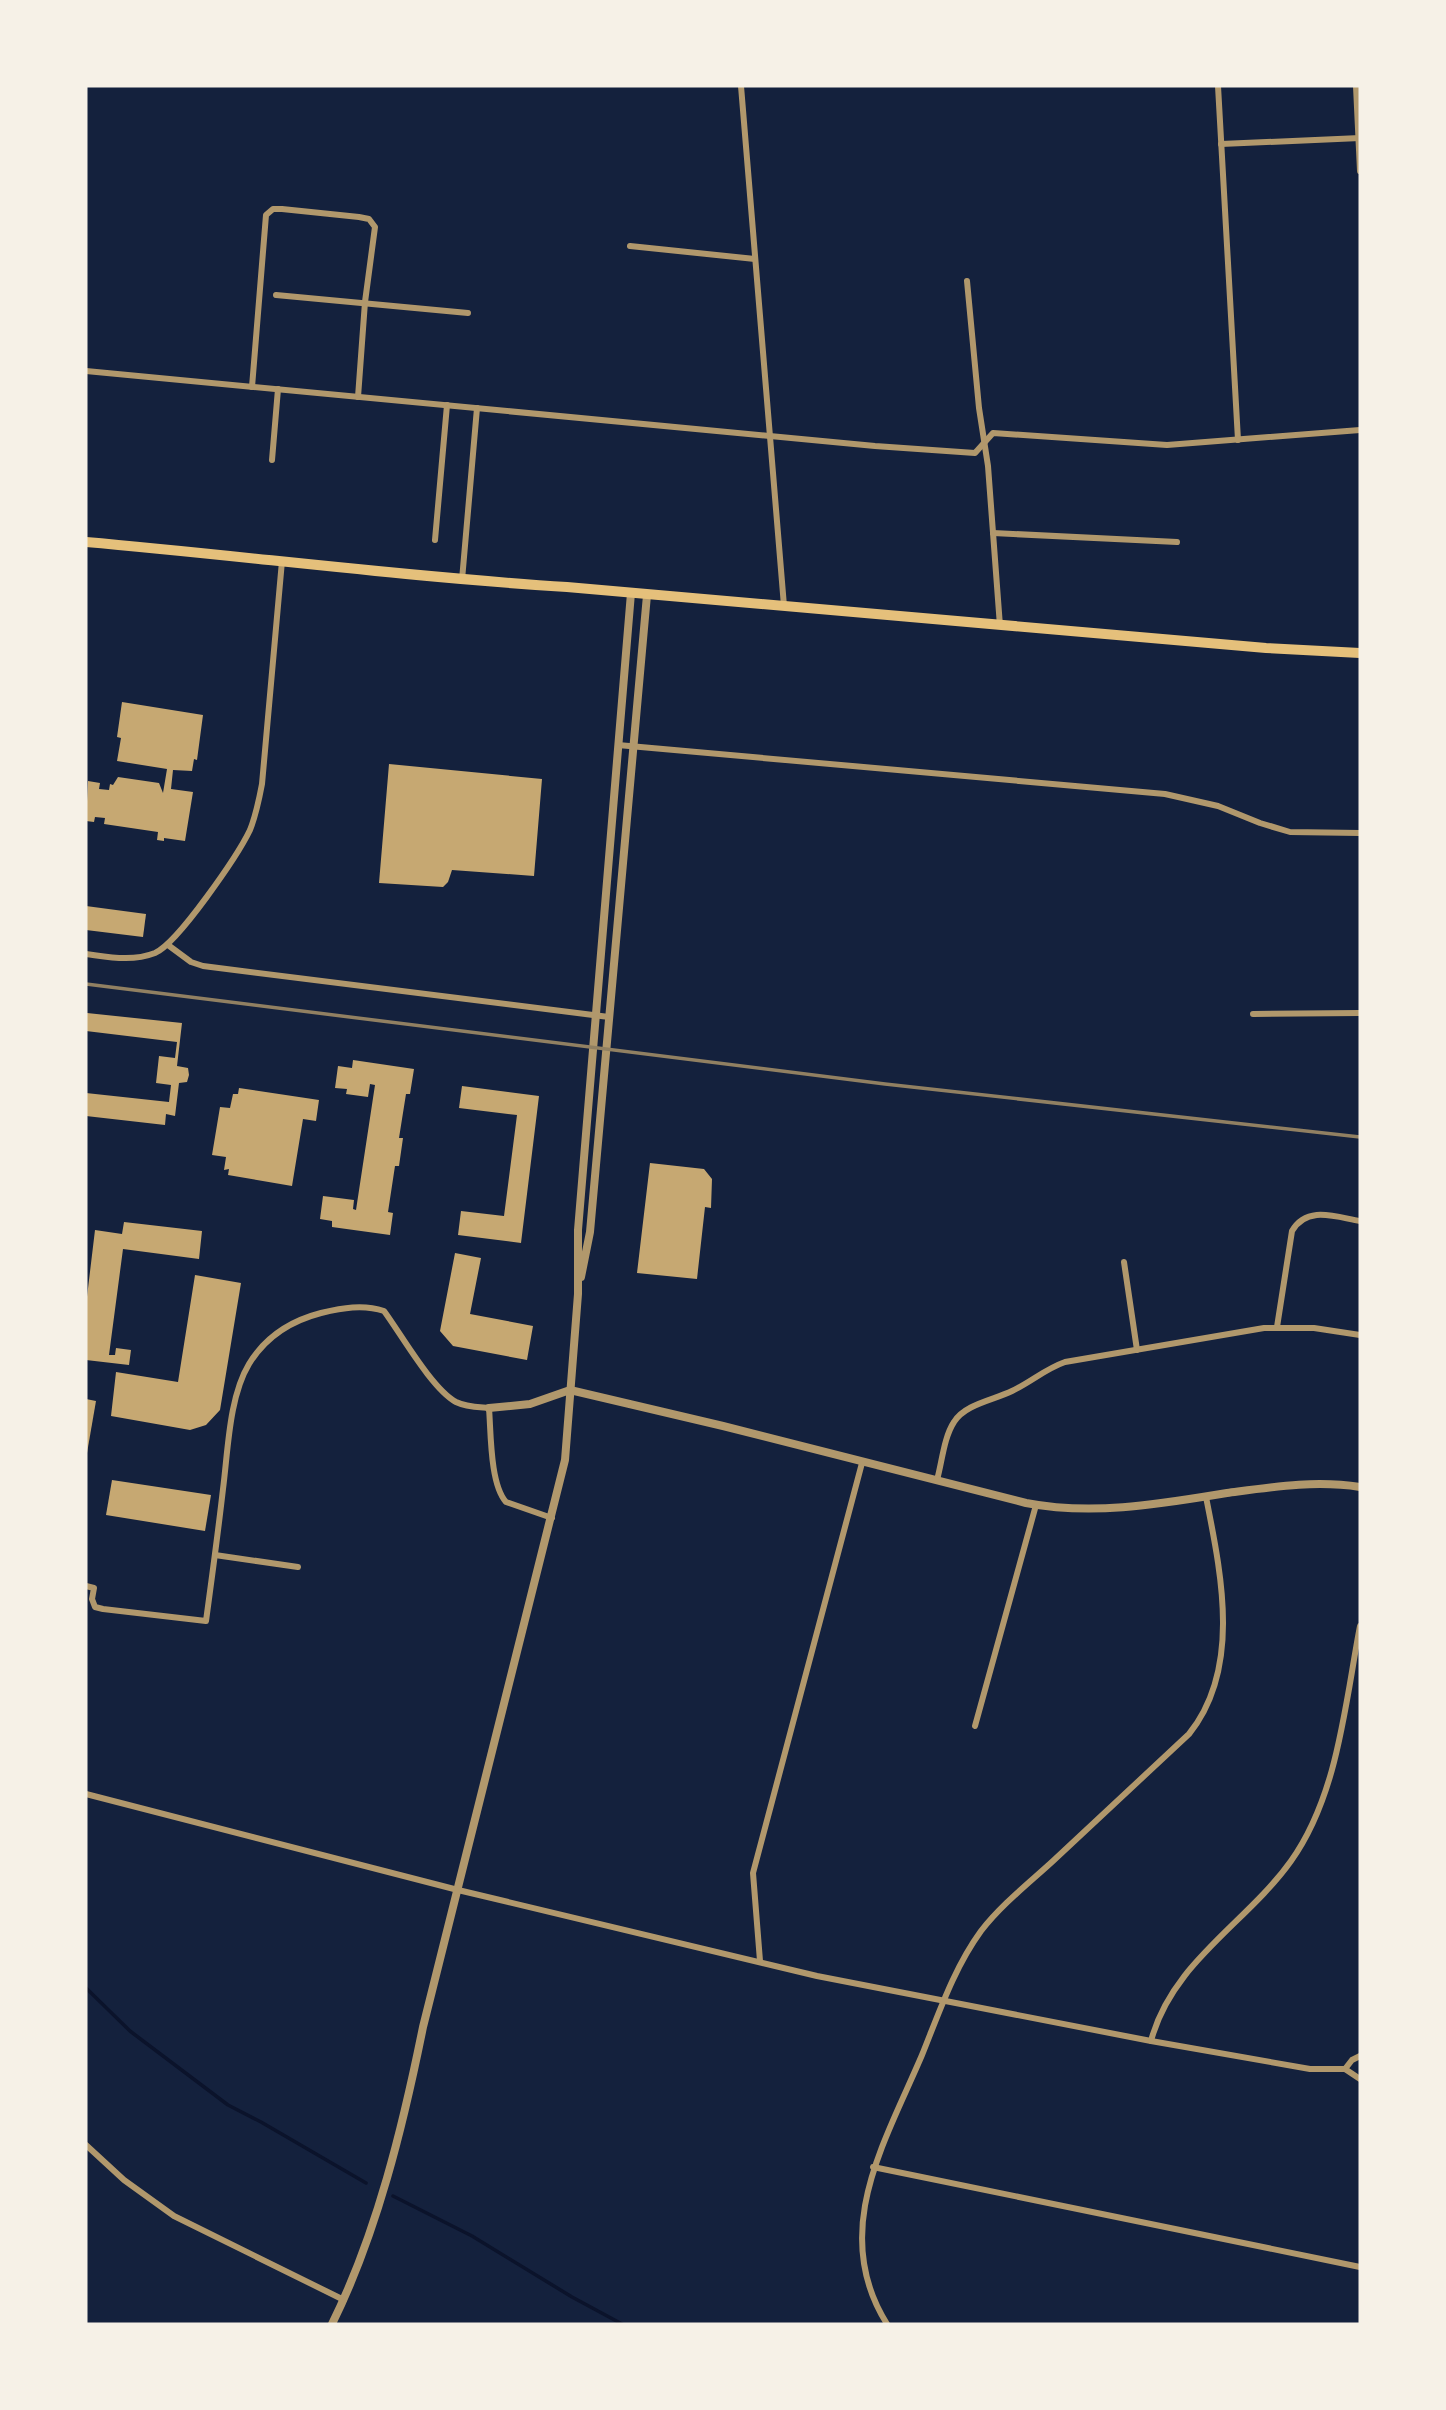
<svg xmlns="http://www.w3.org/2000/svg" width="1446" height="2410" font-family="'Nunito Sans',sans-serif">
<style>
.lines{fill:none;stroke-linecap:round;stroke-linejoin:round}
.stream{stroke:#0b132b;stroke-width:3.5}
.building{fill:#c6a872}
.minor{stroke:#b1986c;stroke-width:6}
.tertiary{stroke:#b1986c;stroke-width:8}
.primary{stroke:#e5c07b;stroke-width:10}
.rail{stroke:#918062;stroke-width:3.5}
</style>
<rect width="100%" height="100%" fill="#14213d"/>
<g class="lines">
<g class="stream">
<polyline points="86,1988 130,2031 228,2105 261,2122 366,2183"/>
<polyline points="393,2196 472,2236 572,2297 622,2324"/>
</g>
</g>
<g class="building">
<polygon points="122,702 203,715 197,760 194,759 192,771 173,770 171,789 193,792 185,841 164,838 164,841 157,840 158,832 104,824 105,818 95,817 94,822 86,821 88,781 100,783 99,789 109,790 110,784 113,785 118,777 159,783 163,793 167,769 117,761 121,738 117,737"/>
<polygon points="389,764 542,779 534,876 452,870 448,882 443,887 379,883"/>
<polygon points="86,906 146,914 143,937 86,930"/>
<polygon points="87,1013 182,1023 177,1066 188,1068 189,1075 187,1082 179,1083 175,1116 166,1114 165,1125 86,1116 86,1093 169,1102 171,1085 156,1083 159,1056 175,1058 177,1042 86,1031"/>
<polygon points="353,1060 414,1069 410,1094 406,1094 399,1138 403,1138 399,1166 395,1166 388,1212 393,1213 390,1235 332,1227 332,1221 320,1219 323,1196 354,1200 353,1209 356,1210 375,1085 370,1084 368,1097 346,1094 347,1089 335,1088 338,1066 352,1068"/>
<polygon points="462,1086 539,1096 521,1243 458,1235 461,1211 504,1216 517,1115 459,1108"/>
<polygon points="239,1088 319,1100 316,1121 303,1119 292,1186 228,1175 229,1169 224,1170 226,1157 212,1155 220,1107 230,1108 233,1094 238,1094"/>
<polygon points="650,1163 704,1169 712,1179 711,1208 705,1207 697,1279 637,1273"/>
<polygon points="124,1222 202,1231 199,1259 123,1249 109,1355 115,1355 116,1348 131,1350 129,1365 86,1360 86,1305 95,1230 122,1234"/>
<polygon points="455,1253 481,1258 470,1314 533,1326 527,1360 453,1346 440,1331"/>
<polygon points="195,1275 241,1283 220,1410 206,1425 190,1430 111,1416 116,1372 178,1382"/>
<polygon points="86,1399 96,1401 87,1453 86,1453"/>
<polygon points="112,1480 211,1495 205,1531 106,1515"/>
</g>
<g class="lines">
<g class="minor">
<polyline points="741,86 784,606"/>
<polyline points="1218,86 1238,440"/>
<polyline points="1356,86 1360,171"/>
<polyline points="1221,144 1360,138"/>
<polyline points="630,246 755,259"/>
<polyline points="967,281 979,408 988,466 1000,626"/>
<polyline points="276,295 468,313"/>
<polyline points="86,371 875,446 975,453 993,433 1167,445 1360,430"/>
<polyline points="252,387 266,215 273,209 282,209 359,217 369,219 375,227 365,302 358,397"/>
<polyline points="272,460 278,389"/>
<polyline points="993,533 1177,542"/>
<polyline points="435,540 447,405"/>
<polyline points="462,580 477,408"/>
<polyline points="618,745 1165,794 1218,806 1260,823 1290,832 1360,833"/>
<polyline points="168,945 191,962 203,966 609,1017"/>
<path d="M86,954C109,957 132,962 155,953C178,943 238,855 250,830C256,815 259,800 262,784L282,561"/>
<polyline points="1253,1014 1360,1013"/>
<polyline points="1124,1262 1137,1350"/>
<path d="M1277,1327L1292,1231C1307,1205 1336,1217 1360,1221"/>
<path d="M937,1480C942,1462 944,1437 954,1422C965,1404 994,1400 1012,1391C1031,1382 1045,1369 1065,1362L1264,1328H1314L1360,1335"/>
<polyline points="215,1555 298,1567"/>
<path d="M86,1586L94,1588L92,1599L95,1607L103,1609L206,1621C212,1577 218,1533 223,1489C228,1451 229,1397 249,1364C266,1336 290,1321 321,1313C342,1308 363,1304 384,1311C401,1334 432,1389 456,1402C466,1407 478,1407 489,1408C491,1433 490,1484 506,1502L552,1518"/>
<polyline points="975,1726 1036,1505"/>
<polyline points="86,1794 458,1890 817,1976 1151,2041 1310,2069 1345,2069 1360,2079"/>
<polyline points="760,1961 753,1873 862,1463"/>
<path d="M1151,2041C1172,1962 1246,1924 1291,1861C1338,1795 1345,1704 1360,1626"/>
<polyline points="1345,2069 1352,2060 1360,2056"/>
<polyline points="86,2145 124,2180 174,2216 344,2300"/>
<polyline points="873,2167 1360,2267"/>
<path d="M887,2324C829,2232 885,2142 922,2055C939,2013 954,1968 981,1931C1001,1905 1029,1883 1053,1861C1098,1819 1143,1777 1189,1734C1242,1668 1221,1573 1206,1497"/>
</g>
<g class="tertiary">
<polyline points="581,1277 590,1232 647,595"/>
<path d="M489,1408L530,1404L570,1390L723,1426L1026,1503C1093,1516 1160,1504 1227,1493C1272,1487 1315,1480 1360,1487"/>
<path d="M332,2324C377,2233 403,2126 423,2027L565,1460L578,1294V1230L631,593"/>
</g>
<path class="primary" d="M86,542C246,556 406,577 567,587L1266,648L1360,653"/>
<polyline class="rail" points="86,984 885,1084 1360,1137"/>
</g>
<rect width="1446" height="2410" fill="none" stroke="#f6f1e7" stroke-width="175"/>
</svg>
